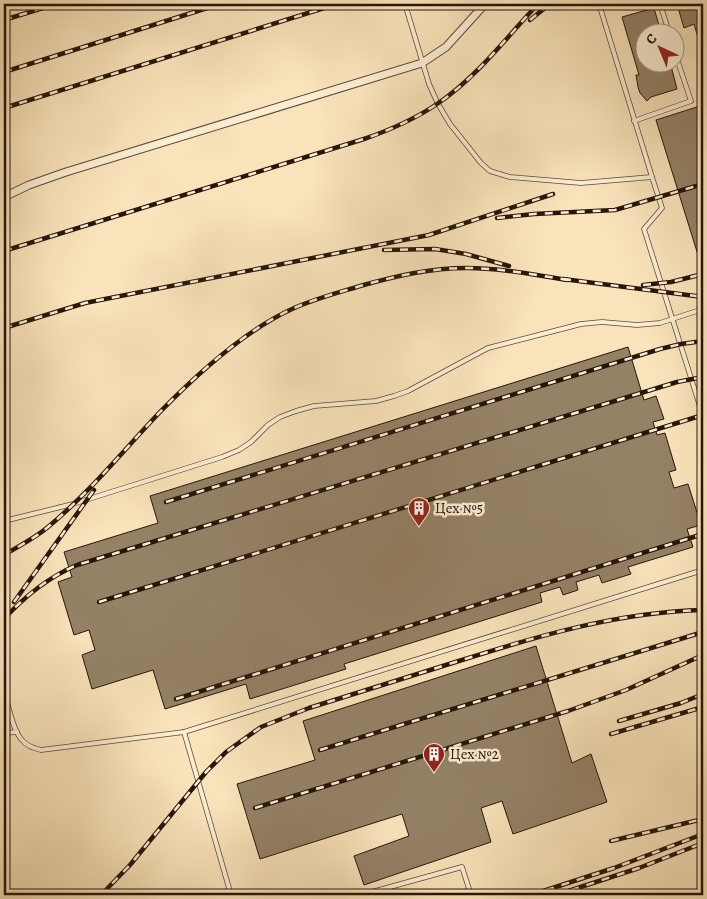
<svg xmlns="http://www.w3.org/2000/svg" width="707" height="899" font-family="Alegreya,serif">
<style>
.building{fill:#948166;stroke:#27160a}
.lines{fill:none;stroke-linecap:round;stroke-linejoin:round}
.service-casing{stroke:#5c4936;stroke-width:5.5}
.minor-casing{stroke:#5c4936;stroke-width:9}
.service{stroke:#fbedd2;stroke-width:4}
.minor{stroke:#fbedd2;stroke-width:7}
.rail-casing{stroke:#27160a;stroke-width:4.5}
.rail{stroke:#fbedd2;stroke-width:2.5;stroke-dasharray:8;stroke-linecap:butt}
.labels{text-anchor:middle;stroke-width:5;stroke-linejoin:round;paint-order:stroke}
.poi-label{font-size:15px;fill:#27160a;stroke:#fbedd2;text-anchor:start}
</style>
<rect width="100%" height="100%" fill="#f9e3ba"/>
<filter id="stains"><feTurbulence type="fractalNoise" baseFrequency=".004" numOctaves="4"/><feColorMatrix values="0 0 0 0 .2 0 0 0 0 .09 0 0 0 0 .02 0 0 0 .5 -.17"/></filter>
<radialGradient id="worn" r=".72"><stop offset=".6" stop-color="#630" stop-opacity="0"/><stop offset="1" stop-color="#630" stop-opacity=".3"/></radialGradient>
<g class="building">
<polygon points="677,4 703,4 703,54 694,24 684,28"/>
<polygon points="654,8 661,32 644,32 644,62 670,62 677,89 651,97 647,101 640,93 638,87 636,75 639,75 622,17"/>
<polygon points="703,105 703,271 656,120"/>
<polygon points="628,347 644,400 656,396 664,419 653,422 657,435 665,433 676,470 669,472 674,488 688,484 701,525 687,529 693,547 628,567 631,574 602,583 599,575 576,582 578,590 563,595 560,587 540,593 542,602 344,664 346,669 250,699 246,684 165,709 153,670 92,689 82,655 95,650 89,630 74,635 58,582 72,577 64,552 158,523 150,496"/>
<polygon points="536,646 572,763 591,754 607,802 513,834 502,801 481,808 491,842 364,885 354,856 409,836 402,814 260,859 237,784 315,760 303,721"/>
</g>
<g class="lines">
<g class="service-casing">
<g id="service">
<polyline points="405,4 429,84 438,104 450,124 481,163 490,171 510,177 581,183 652,177 662,208 644,229 703,416"/>
<polyline points="599,4 652,177"/>
<polyline points="660,4 669,32"/>
<polyline points="634,121 691,101 674,50"/>
<polyline points="4,521 73,504 222,457 239,450 251,442 268,425 280,417 296,411 314,406 376,401 394,396 408,391 488,348 581,324 602,322 637,325 660,323 703,309"/>
<path d="M4,691C8,704 12,728 21,739C26,746 34,748 41,750L184,732L703,570"/>
<polyline points="184,732 231,895"/>
<polyline points="4,733 17,732"/>
<polyline points="361,895 462,867 471,895"/>
</g>
</g>
<g class="minor-casing">
<polyline id="minor" points="4,197 29,185 66,172 422,63 446,47 485,4"/>
</g>
<use href="#service" class="service"/>
<use href="#minor" class="minor"/>
<g class="rail-casing">
<g id="rail">
<polyline points="4,20 56,4"/>
<polyline points="530,20 550,4"/>
<polyline points="4,72 220,4"/>
<polyline points="4,108 337,4"/>
<polyline points="497,218 534,214 615,210 703,184"/>
<polyline points="384,250 435,249 466,254 509,266"/>
<path d="M4,251L364,139C390,130 415,119 437,104C476,78 506,38 538,4"/>
<polyline points="563,279 703,297"/>
<polyline points="643,285 671,282 703,274"/>
<polyline points="4,328 85,303 429,235 553,194"/>
<polyline points="166,502 660,349 681,344 703,341"/>
<path d="M4,555C19,546 35,538 48,527C89,493 123,451 159,413C196,375 244,331 292,309C314,299 337,293 360,286C396,276 430,268 467,268C501,268 535,275 568,280"/>
<polyline points="14,602 94,490"/>
<polyline points="99,602 703,415"/>
<path d="M4,619C25,596 49,577 77,565L677,382L703,377"/>
<polyline points="176,699 703,534"/>
<polyline points="619,721 681,703 703,694"/>
<polyline points="611,734 703,707"/>
<polyline points="320,750 703,632"/>
<polyline points="255,808 568,711 626,690 703,655"/>
<polyline points="611,841 703,819"/>
<path d="M101,895L130,865L206,772L226,752L261,727L309,708C360,692 411,676 462,660C541,635 620,612 703,610"/>
<polyline points="531,895 614,868 703,834"/>
<polyline points="556,895 639,868 703,843"/>
<polyline points="692,895 703,886"/>
</g>
</g>
<use href="#rail" class="rail"/>
</g>
<defs>
<g id="building-pin" transform="scale(1.125)"><path d="M0 17L-7.5 6A9.5 9.5 0 1 1 7.5 6Z" fill="#8f2418" stroke="#fbedd2"/><path d="M-4-6H4V6H1V3H-1V6H-4ZM-2.5-4.3h1.7v1.8h-1.7ZM.8-4.3h1.7v1.8H.8ZM-2.5-1h1.7V.8h-1.7ZM.8-1h1.7V.8H.8Z" fill="#fff"/></g>
</defs>
<g fill-rule="evenodd">
<use href="#building-pin" x="419" y="508"/>
<use href="#building-pin" x="434" y="754"/>
</g>
<g class="labels">
<g class="poi-label">
<text x="435" y="513">Цех №5</text>
<text x="450" y="759">Цех №2</text>
</g>
</g>
<rect width="707" height="899" fill="none" stroke="#f9e3ba" stroke-width="20"/>
<rect x="5" y="5" width="697" height="889" fill="none" stroke="#27160a" stroke-width="2.5"/>
<rect x="10" y="10" width="687" height="879" fill="none" stroke="#27160a"/>
<g transform="translate(660 48) rotate(316)"><circle r="24" fill="#fbedd2" stroke="#a69782"/>
<path d="M0-4L9 19L0 12L-9 19Z" fill="#8f2418"/>
<text y="-8" font-size="14" font-weight="bold" text-anchor="middle" fill="#27160a">С</text>
</g>
<rect width="100%" height="100%" filter="url(#stains)"/>
<rect width="100%" height="100%" fill="url(#worn)"/>
</svg>
